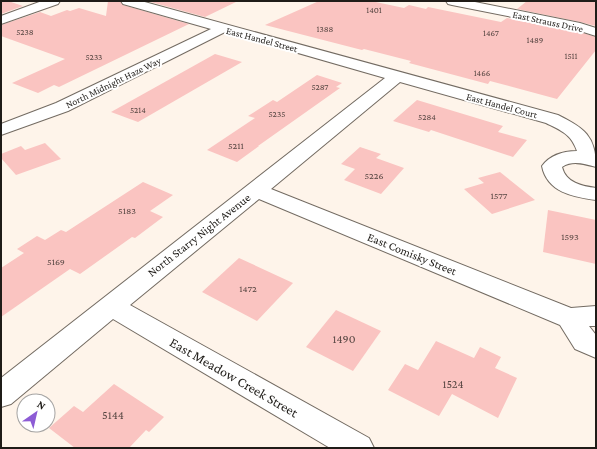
<svg xmlns="http://www.w3.org/2000/svg" width="597" height="449" font-family="'Crimson Pro',serif">
<style>
.building{fill:#fac4c1}
.lines{fill:none;stroke-linecap:round;stroke-linejoin:round}
.minor-casing{stroke:#736b62;stroke-width:2}
.minor{fill:#fff;fill-rule:evenodd}
.labels{text-anchor:middle;stroke-width:4;stroke-linejoin:round;paint-order:stroke}
.far-number-label{font-size:9px;fill:#564642}
.far-street-label{font-size:10px;fill:#1f1c18;stroke:#fff}
.number-label{font-size:10px;fill:#564642}
.street-label{font-size:12px;fill:#1f1c18;stroke:#fff}
.near-number-label{font-size:12px;fill:#564642}
.near-street-label{font-size:14px;fill:#1f1c18;stroke:#fff}
</style>
<rect width="100%" height="100%" fill="#fef4ea"/>
<g class="building">
<polygon points="1,1 8,1 23,6 1,14"/>
<polygon points="108,1 120,1 123,5 189,24 59,87 54,85 38,93 12,83 65,59 1,36 1,25 40,12 51,16 67,10 70,11 79,8 106,16"/>
<polygon points="147,1 238,1 205,17"/>
<polygon points="319,1 371,1 404,8 409,5 426,9 428,7 501,22 507,18 577,31 596,37 596,50 557,99 490,81 488,84 409,63 411,61 364,49 362,50 265,25"/>
<polygon points="527,1 596,1 596,26 580,22 517,9"/>
<polygon points="215,54 242,62 138,122 111,112"/>
<polygon points="317,75 342,83 336,87 340,88 258,146 259,146 237,162 207,150 255,118 248,116 273,100 277,102"/>
<polygon points="417,100 503,126 498,132 527,140 513,157 431,130 429,132 393,121"/>
<polygon points="45,143 61,159 16,175 1,158 1,154 21,146 25,150"/>
<polygon points="360,147 381,154 376,158 404,168 381,194 344,180 355,169 341,164"/>
<polygon points="500,172 535,200 492,214 464,189 484,183 478,178"/>
<polygon points="143,182 173,195 150,211 163,217 135,238 132,237 80,274 70,269 1,317 1,268 24,253 17,249 37,236 45,240 61,230 66,232"/>
<polygon points="548,210 596,220 596,264 543,252"/>
<polygon points="239,258 293,283 257,321 202,292"/>
<polygon points="336,310 381,331 353,371 306,347"/>
<polygon points="436,341 474,358 480,347 501,357 495,368 517,378 498,418 452,394 439,416 388,390 405,364 418,370"/>
<polygon points="114,384 164,417 149,432 146,430 129,448 75,448 49,428 74,406 83,412"/>
</g>
<g class="lines">
<g class="minor-casing">
<g id="minor">
<polygon points="42,1 60,1 58,4 1,24 1,16"/>
<path d="M121,1H141L558,115C584,128 596,136 596,167C584,164 573,160 562,167C566,183 582,186 596,188V200C573,197 547,192 542,166C550,155 564,151 577,151C571,134 562,131 546,123L400,82L271,189L571,308L596,306V326H589L596,335V358L575,349L560,325L259,199L130,305L369,438L374,448H330L113,319L11,404L1,407V378L385,78L225,32L68,111L1,135V124L56,103L211,29L123,4Z"/>
<polygon points="446,1 470,1 580,23 596,28 596,36 577,30 452,5 448,4"/>
</g>
</g>
<use href="#minor" class="minor"/>
</g>
<g class="labels">
<g class="far-number-label">
<text x="374" y="13">1401</text>
<text x="325" y="32">1388</text>
<text x="25" y="35">5238</text>
<text x="491" y="36">1467</text>
<text x="535" y="43">1489</text>
<text x="571" y="59">1511</text>
<text x="94" y="60">5233</text>
<text x="482" y="76">1466</text>
<text x="320" y="90">5287</text>
<text x="138" y="113">5214</text>
<text x="277" y="117">5235</text>
<text x="427" y="120">5284</text>
</g>
<g class="far-street-label">
<text transform="translate(548 21) rotate(12)" y="4">East Strauss Drive</text>
<text transform="translate(262 39) rotate(15)" y="4">East Handel Street</text>
<text transform="translate(113 82) rotate(-26)" y="4">North Midnight Haze Way</text>
<text transform="translate(502 105) rotate(15)" y="4">East Handel Court</text>
</g>
<g class="number-label">
<text x="236" y="149">5211</text>
<text x="374" y="179">5226</text>
<text x="499" y="199">1577</text>
<text x="127" y="214">5183</text>
<text x="570" y="240">1593</text>
<text x="56" y="265">5169</text>
<text x="248" y="292">1472</text>
</g>
<g class="street-label">
<text transform="translate(199 235) rotate(-38)" y="4">North Starry Night Avenue</text>
<text transform="translate(412 254) rotate(22)" y="4">East Comisky Street</text>
</g>
<g class="near-number-label">
<text x="344" y="343">1490</text>
<text x="453" y="388">1524</text>
<text x="113" y="419">5144</text>
</g>
<g class="near-street-label">
<text transform="translate(234 377) rotate(30)" y="5">East Meadow Creek Street</text>
</g>
</g>
<rect width="597" height="449" fill="none" stroke="#1f1c18" stroke-width="4"/>
<g transform="translate(36 413) rotate(34)"><circle r="19" fill="#ffffff" stroke="#a5a4a3"/>
<path d="M0-3L7 15L0 10L-7 15Z" fill="#8d5cd5"/>
<text y="-6" font-size="11" font-weight="bold" text-anchor="middle" fill="#1f1c18">N</text>
</g>
</svg>
